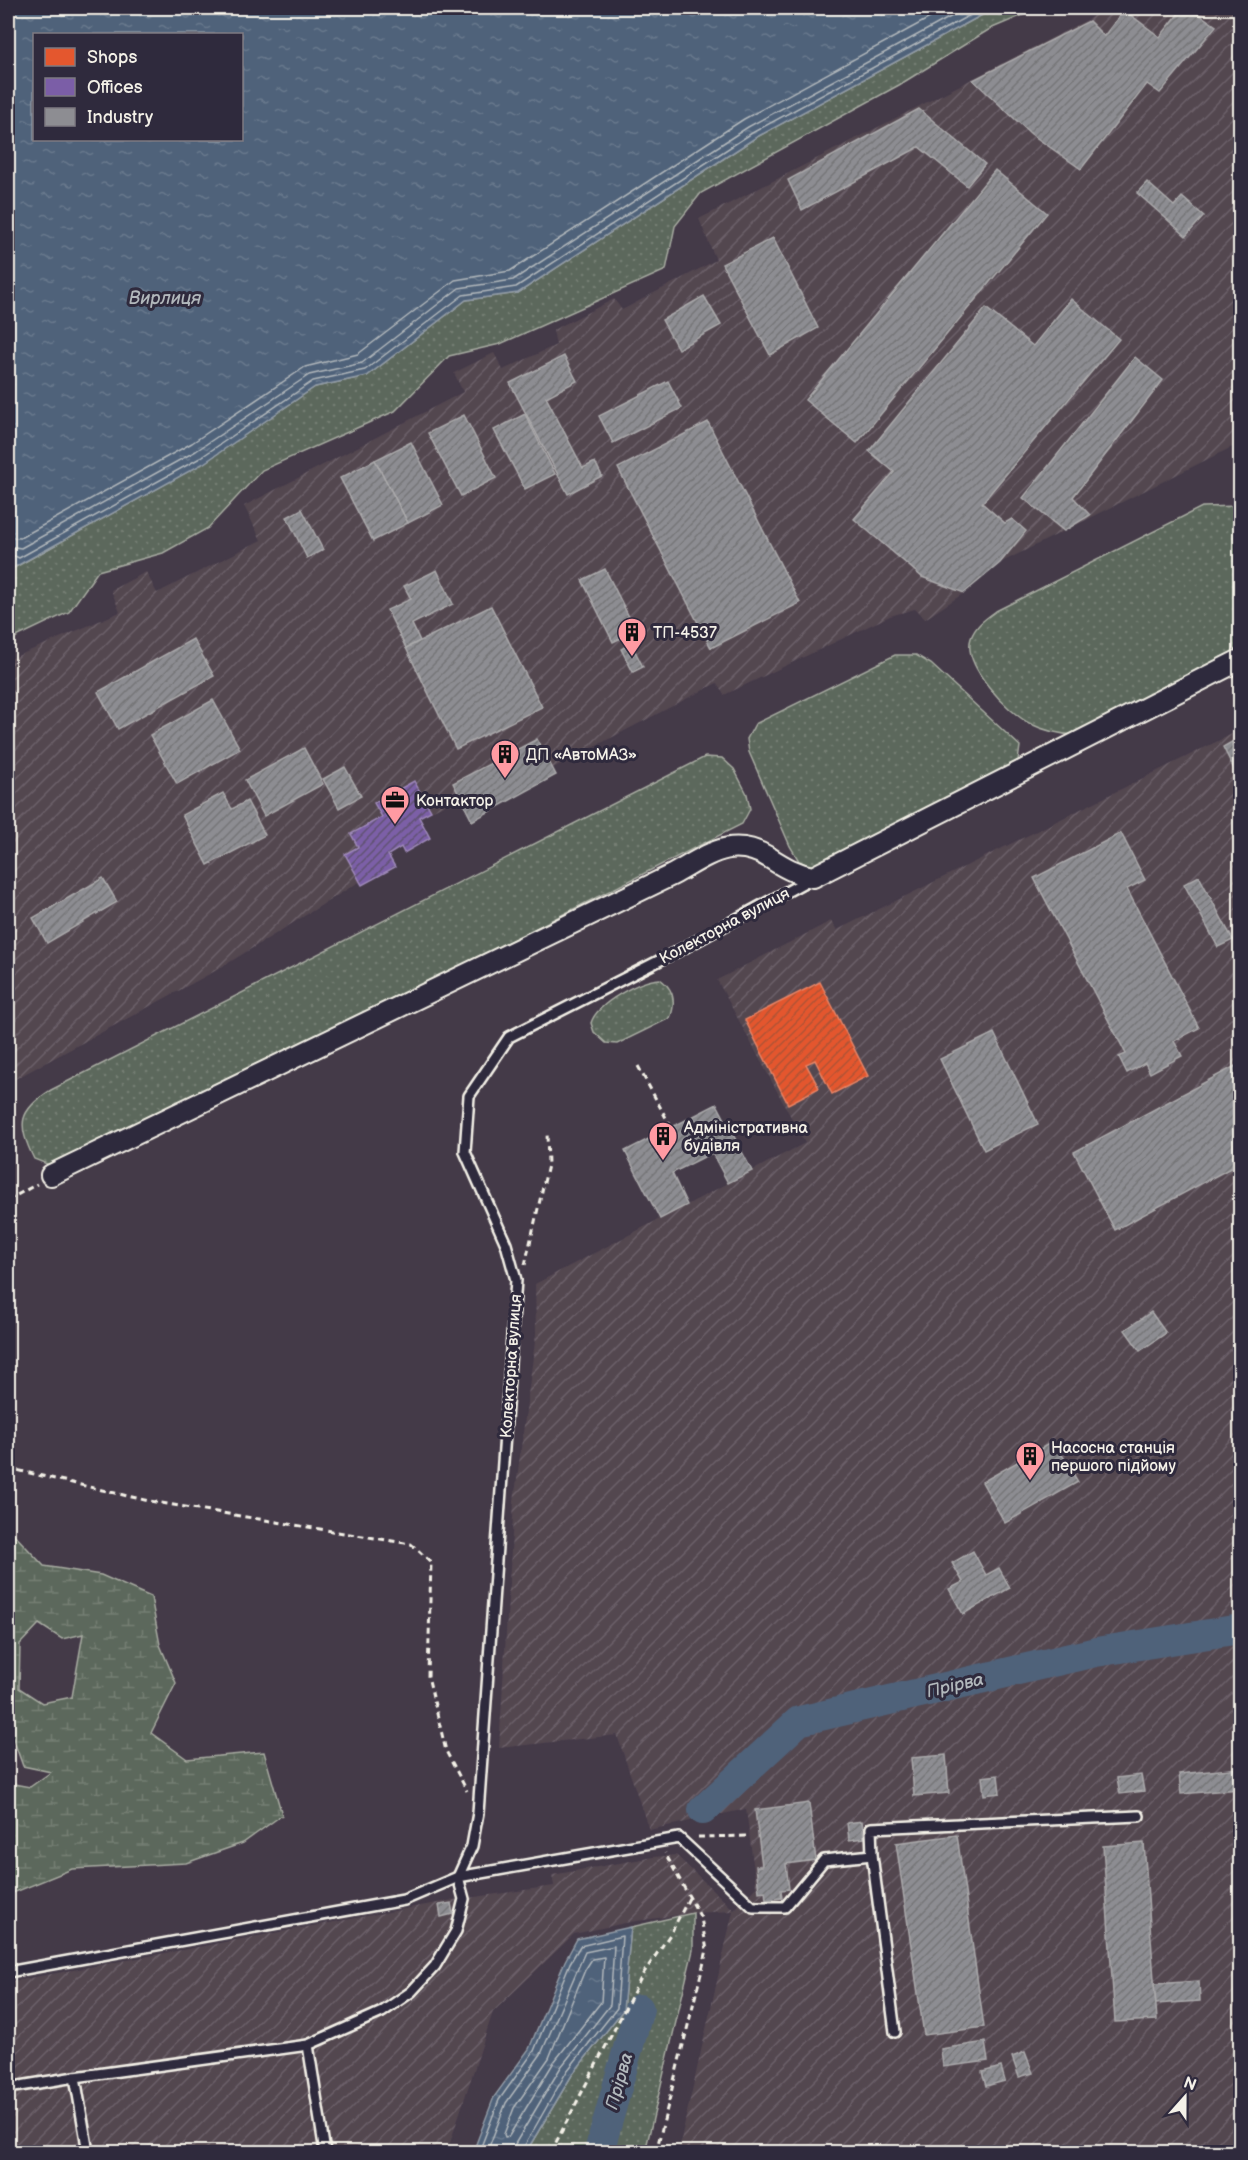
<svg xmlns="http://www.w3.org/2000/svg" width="1248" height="2160" font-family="'Balsamiq Sans',sans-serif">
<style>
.industrial{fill:url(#industrial-furrows)}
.grass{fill:url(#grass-dots);stroke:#a8aca2;stroke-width:1.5}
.wetland{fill:url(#wetland-marsh);stroke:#a8aca2;stroke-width:1.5;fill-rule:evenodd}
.water{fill:url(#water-ripples);stroke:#919ba6;stroke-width:1.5;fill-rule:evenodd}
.shops{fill:url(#shops-hatch);stroke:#e98566;stroke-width:1.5}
.offices{fill:url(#offices-hatch);stroke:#9f8aba;stroke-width:1.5}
.industry{fill:url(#industry-hatch);stroke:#acabac;stroke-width:1.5}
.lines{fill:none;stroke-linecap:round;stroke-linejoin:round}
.shore{stroke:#b2b8bc;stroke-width:1.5}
.river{stroke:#4f627a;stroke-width:30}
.lane-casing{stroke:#f4f1e8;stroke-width:14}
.street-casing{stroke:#f4f1e8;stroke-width:24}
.path{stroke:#f4f1e8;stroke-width:3;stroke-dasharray:6 4.5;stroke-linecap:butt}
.lane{stroke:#2f2a3d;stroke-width:9}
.street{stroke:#2f2a3d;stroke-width:20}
.labels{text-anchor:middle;stroke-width:6;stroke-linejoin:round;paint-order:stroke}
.poi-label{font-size:16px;fill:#f4f1e8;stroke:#2f2a3d;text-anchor:start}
.street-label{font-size:16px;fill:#f4f1e8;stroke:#2f2a3d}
.water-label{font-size:18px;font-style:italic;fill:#b2b8bc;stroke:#2f2a3d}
</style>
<defs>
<pattern id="industrial-furrows" width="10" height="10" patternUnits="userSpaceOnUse" patternTransform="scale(1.5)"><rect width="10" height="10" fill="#534650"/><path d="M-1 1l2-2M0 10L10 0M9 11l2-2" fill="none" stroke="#6c6169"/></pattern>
<pattern id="grass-dots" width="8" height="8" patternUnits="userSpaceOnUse" patternTransform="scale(1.5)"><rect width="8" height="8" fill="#5c685c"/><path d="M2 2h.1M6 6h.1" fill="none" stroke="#747e73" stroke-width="1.8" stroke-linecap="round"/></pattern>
<pattern id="wetland-marsh" width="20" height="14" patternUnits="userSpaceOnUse" patternTransform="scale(1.5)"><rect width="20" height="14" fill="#5c685c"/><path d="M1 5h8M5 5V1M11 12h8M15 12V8" fill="none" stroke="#747e73"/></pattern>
<pattern id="water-ripples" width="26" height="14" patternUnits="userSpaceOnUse" patternTransform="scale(1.5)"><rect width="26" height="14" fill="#4f627a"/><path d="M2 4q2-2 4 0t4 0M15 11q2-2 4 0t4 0" fill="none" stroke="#69798d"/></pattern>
<pattern id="shops-hatch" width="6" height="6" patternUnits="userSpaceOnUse" patternTransform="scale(1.5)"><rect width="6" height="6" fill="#e4572e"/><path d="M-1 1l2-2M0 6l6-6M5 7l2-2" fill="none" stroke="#ae5236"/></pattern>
<pattern id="offices-hatch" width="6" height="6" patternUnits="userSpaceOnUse" patternTransform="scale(1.5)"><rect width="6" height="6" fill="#7b5ea7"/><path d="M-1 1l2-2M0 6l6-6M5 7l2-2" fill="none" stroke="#605272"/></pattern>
<pattern id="industry-hatch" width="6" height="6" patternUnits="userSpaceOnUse" patternTransform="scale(1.5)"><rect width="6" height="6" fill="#8d8d92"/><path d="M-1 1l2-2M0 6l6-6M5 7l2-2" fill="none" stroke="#757577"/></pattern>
</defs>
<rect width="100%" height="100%" fill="#443a48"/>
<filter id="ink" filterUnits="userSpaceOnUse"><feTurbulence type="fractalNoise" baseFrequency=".0167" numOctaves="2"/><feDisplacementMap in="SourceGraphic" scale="12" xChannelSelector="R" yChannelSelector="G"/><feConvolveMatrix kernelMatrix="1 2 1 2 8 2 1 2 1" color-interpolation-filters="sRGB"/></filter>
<g filter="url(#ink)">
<g class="industrial">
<polygon points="1104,8 1240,8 1240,443 1000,563 964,593 925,619 915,609 890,616 724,695 717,683 553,768 556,775 472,821 460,797 419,817 430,838 404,853 401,847 388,854 395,867 362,885 359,882 217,970 8,1083 8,660 120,612 111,590 146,572 157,593 261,540 244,506 463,392 454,373 494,353 503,370 556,345 553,330 614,299 622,310 716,260 699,219 1087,20"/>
<polygon points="1240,730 1240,2152 678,2152 733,1911 693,1913 630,1922 574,1934 493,2012 447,2152 8,2152 8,1982 453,1900 554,1886 552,1875 653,1857 676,1855 734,1910 756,1887 746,1809 649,1830 617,1735 499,1748 514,1501 536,1334 535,1284 805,1143 717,980 831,921 837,930"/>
</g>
<g class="grass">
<polygon points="995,8 1040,8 990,29 899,85 701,193 675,226 666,270 500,344 449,356 395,411 262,470 208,528 163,553 98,571 69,612 8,641 8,553 14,568 203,463 315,387 367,376 466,300 518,293 755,138"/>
<path d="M1240,506V651L1075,735C1059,734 1045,731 1031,724C1008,713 962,665 971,638C976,625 985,619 996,611L1202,507Z"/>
<polygon points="895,655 916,655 931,664 1020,746 1018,761 813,867 799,861 790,846 749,752 747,739 755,724"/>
<path d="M705,757L722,758L734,769L747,794L750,809L742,824L88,1154L52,1166L34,1159C17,1124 18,1111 51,1090Z"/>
<path d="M660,979C674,989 676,1003 670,1018L617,1044L606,1043L594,1032L591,1023C597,1003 640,980 660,979Z"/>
<polygon points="693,1913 693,1950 645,2152 526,2152 572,2075 623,2010 631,1927"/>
</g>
<path class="wetland" d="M8,1528L44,1566L101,1575L151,1597L160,1645L176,1683L151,1733L187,1759L264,1752L282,1815L243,1843L186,1863L72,1869L8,1895V1783L30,1787L51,1772L23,1766L11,1733L8,1735ZM39,1624L62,1639L83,1634L72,1697L42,1703L19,1688L20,1644Z"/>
<g class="water">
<path d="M8,8H995L755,138L518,293L466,300L367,376L315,387L204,463L13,568L8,553ZM34,34H242V140H34Z"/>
<polygon points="631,1927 623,2010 572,2075 526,2152 473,2152 494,2097 529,2049 565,1961 577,1939"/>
</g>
<polygon class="shops" points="820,982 868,1076 832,1094 815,1060 806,1064 819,1088 788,1104 745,1020"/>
<polygon class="offices" points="414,781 431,811 419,817 430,838 404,853 401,847 388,855 395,867 362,885 345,854 358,847 351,834 382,817 374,803"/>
<g class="industry">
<polygon points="1183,8 1190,8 1216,26 1160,93 1147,84 1081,169 1031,134 973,80 1089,21 1104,36 1124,10 1160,37"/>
<polygon points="919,109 985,164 967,186 919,147 802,210 788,180"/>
<polygon points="995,170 1047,213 857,443 805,400"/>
<polygon points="1147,182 1174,206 1182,197 1204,216 1186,236 1137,193"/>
<polygon points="773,238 818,328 770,355 722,264"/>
<polygon points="704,296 721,325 678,349 662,320"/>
<polygon points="1071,299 1119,339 982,503 1005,523 1012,519 1026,531 1000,563 964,593 922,577 854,519 894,472 869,451 986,308 1033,346"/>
<polygon points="564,356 577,381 546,397 583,468 595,462 602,476 568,494 510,383"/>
<polygon points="1135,357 1163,380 1073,497 1090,515 1064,531 1023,498"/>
<polygon points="668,381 682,408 613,443 599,416"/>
<polygon points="525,414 555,474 525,489 494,430"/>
<polygon points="464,415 496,478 461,496 428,433"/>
<polygon points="708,422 800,603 711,648 618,468"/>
<polygon points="411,442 443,505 408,523 375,460"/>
<polygon points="375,460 408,523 373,541 340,478"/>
<polygon points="302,509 323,550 307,558 287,517"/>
<polygon points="605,569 636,631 613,642 582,580"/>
<polygon points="437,570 453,604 412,624 420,641 406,648 387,610 411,599 404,586"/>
<polygon points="491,606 542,707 456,749 406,648"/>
<polygon points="193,639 214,676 118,729 98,692"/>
<polygon points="631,643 643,667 633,672 621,649"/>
<polygon points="213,700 240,749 177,784 150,735"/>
<polygon points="1240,737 1240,781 1223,747"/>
<polygon points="537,739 556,775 472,821 453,783"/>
<polygon points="304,748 323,784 264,816 245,780"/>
<polygon points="345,767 361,796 339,808 323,779"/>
<polygon points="223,793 232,809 247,801 265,835 208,865 182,815"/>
<polygon points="1121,833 1145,880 1127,889 1199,1028 1174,1041 1182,1056 1150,1073 1145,1063 1127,1073 1119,1057 1126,1054 1034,878"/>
<polygon points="1199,876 1233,940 1218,947 1184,884"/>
<polygon points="103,878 117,902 47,943 33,918"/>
<polygon points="994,1033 1038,1124 984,1150 940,1059"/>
<polygon points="1239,1064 1240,1163 1115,1230 1074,1152"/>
<polygon points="717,1104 752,1171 728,1183 712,1153 672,1173 687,1205 660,1219 625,1151"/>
<polygon points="1151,1312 1166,1333 1140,1351 1125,1330"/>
<polygon points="1054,1441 1078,1482 1005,1523 982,1482"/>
<polygon points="973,1551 986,1575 999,1568 1010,1588 963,1614 949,1589 963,1582 952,1563"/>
<polygon points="946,1755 949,1793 914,1796 911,1758"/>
<polygon points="1240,1768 1240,1789 1181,1794 1179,1774"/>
<polygon points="998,1775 1000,1793 984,1795 982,1777"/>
<polygon points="1141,1775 1144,1791 1120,1794 1117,1778"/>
<polygon points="809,1803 816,1860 786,1864 789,1889 781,1890 782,1898 766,1900 765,1891 759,1892 756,1866 762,1866 755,1810"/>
<polygon points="862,1821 864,1838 849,1840 847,1823"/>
<polygon points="957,1835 984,2027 924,2035 896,1843"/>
<polygon points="1144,1843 1157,2020 1115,2022 1103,1846"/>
<polygon points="451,1903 453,1914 441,1917 439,1905"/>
<polygon points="1199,1981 1200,2001 1156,2004 1154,1984"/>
<polygon points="985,2042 988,2061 943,2067 941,2049"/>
<polygon points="1025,2052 1033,2073 1019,2077 1012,2057"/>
<polygon points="1001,2067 1005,2081 986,2086 982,2072"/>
</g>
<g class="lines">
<g class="shore">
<polyline points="8,537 20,538 192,443 305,367 358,354 455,280 510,271 744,119 948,8"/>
<polyline points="8,546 21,548 196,451 309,375 362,363 459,288 513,280 748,127 967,8"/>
<polyline points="8,553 19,558 200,458 313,381 365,370 463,295 516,287 752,133 983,8"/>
<polygon points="604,1957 601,2002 554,2062 509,2136 505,2137 504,2134 514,2108 549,2058 585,1970 592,1959"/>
<polyline points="479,2152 499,2100 534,2051 570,1963 580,1946 622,1936 617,2008 567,2071 521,2152"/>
<polyline points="487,2152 506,2103 541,2054 585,1952 614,1946 610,2005 561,2067 515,2144 513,2152"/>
</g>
<g class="river">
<polyline points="703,1810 799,1721 1096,1652 1240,1629"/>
<polyline points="599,2152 639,2009"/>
</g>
<g class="lane-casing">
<g id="lane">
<polyline points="458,1877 472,1846 478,1813 516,1280 506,1244 465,1152 469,1096 509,1037 682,949 810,879"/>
<polyline points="8,1972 404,1900 458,1877 679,1838 753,1907 785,1907 824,1860 872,1855"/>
<polyline points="895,2032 872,1855 871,1828 1139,1816"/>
<polyline points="308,2045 325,2152"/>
<polyline points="8,2088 75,2077"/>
<polyline points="88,2152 75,2077 308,2045 382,2012 411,1992 435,1966 456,1931 464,1899 458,1877"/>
</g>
</g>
<g class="street-casing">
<path id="street" d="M51,1175L672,875C707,856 731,834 770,858C784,867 796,874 813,877L1240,660"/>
</g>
<g class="path">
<polyline points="638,1066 671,1127"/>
<polyline points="8,1200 37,1184"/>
<polyline points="525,1265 548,1165 547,1132"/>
<polyline points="8,1468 149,1501 411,1544 431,1562 428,1676 446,1751 467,1791"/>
<polyline points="698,1837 750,1836"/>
<polyline points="551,2152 643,1974 671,1933 690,1896"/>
<polyline points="656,2152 707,1950 701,1918 665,1853"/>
</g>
<use href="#lane" class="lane"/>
<use href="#street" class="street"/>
</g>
</g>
<defs>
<g id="building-pin" transform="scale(1.5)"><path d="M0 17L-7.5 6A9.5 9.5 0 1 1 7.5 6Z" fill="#ff9aa2" stroke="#2f2a3d"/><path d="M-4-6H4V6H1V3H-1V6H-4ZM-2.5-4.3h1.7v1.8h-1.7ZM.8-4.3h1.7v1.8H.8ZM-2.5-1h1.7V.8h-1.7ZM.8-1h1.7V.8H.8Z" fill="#111"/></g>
<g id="office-pin" transform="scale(1.5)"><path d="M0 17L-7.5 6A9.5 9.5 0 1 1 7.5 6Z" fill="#ff9aa2" stroke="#2f2a3d"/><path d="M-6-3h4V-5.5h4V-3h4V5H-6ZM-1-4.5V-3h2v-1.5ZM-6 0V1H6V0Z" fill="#111"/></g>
</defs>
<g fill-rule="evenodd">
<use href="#building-pin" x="632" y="632"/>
<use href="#building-pin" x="505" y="754"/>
<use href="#office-pin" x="395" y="800"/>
<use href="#building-pin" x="663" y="1136"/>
<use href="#building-pin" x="1030" y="1456"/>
</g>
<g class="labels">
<g class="poi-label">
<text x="653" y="638">ТП-4537</text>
<text x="526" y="760">ДП «АвтоМАЗ»</text>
<text x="416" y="806">Контактор</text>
<text x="684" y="1133">Адміністративна<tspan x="684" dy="18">будівля</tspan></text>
<text x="1051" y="1453">Насосна станція<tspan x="1051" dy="18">першого підйому</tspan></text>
</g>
<g class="street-label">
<text transform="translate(724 925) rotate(-28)" y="6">Колекторна вулиця</text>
<text transform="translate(510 1366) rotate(-86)" y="6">Колекторна вулиця</text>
</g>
<g class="water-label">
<text x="165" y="304">Вирлиця</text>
<text transform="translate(955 1685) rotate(-13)" y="6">Прірва</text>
<text transform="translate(619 2081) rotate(-74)" y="6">Прірва</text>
</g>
</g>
<rect width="1248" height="2160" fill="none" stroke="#2f2a3d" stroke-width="30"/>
<rect x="15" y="15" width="1218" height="2130" fill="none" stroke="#f4f1e8" stroke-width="2" filter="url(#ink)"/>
<rect x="33" y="33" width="210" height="108" fill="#2f2a3d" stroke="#7e7a81" stroke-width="1.5"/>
<rect x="45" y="48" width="30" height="18" fill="#e4572e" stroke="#7e7a81" stroke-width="1.5"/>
<text x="87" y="63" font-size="18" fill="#f4f1e8">Shops</text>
<rect x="45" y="78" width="30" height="18" fill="#7b5ea7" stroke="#7e7a81" stroke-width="1.5"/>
<text x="87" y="93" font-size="18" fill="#f4f1e8">Offices</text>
<rect x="45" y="108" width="30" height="18" fill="#8d8d92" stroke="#7e7a81" stroke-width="1.5"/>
<text x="87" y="123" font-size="18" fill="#f4f1e8">Industry</text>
<g transform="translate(1185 2097) rotate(21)" stroke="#2f2a3d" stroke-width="4.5" paint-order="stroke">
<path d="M0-4.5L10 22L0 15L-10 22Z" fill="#f4f1e8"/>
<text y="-9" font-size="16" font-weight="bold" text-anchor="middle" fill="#f4f1e8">N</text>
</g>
</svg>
